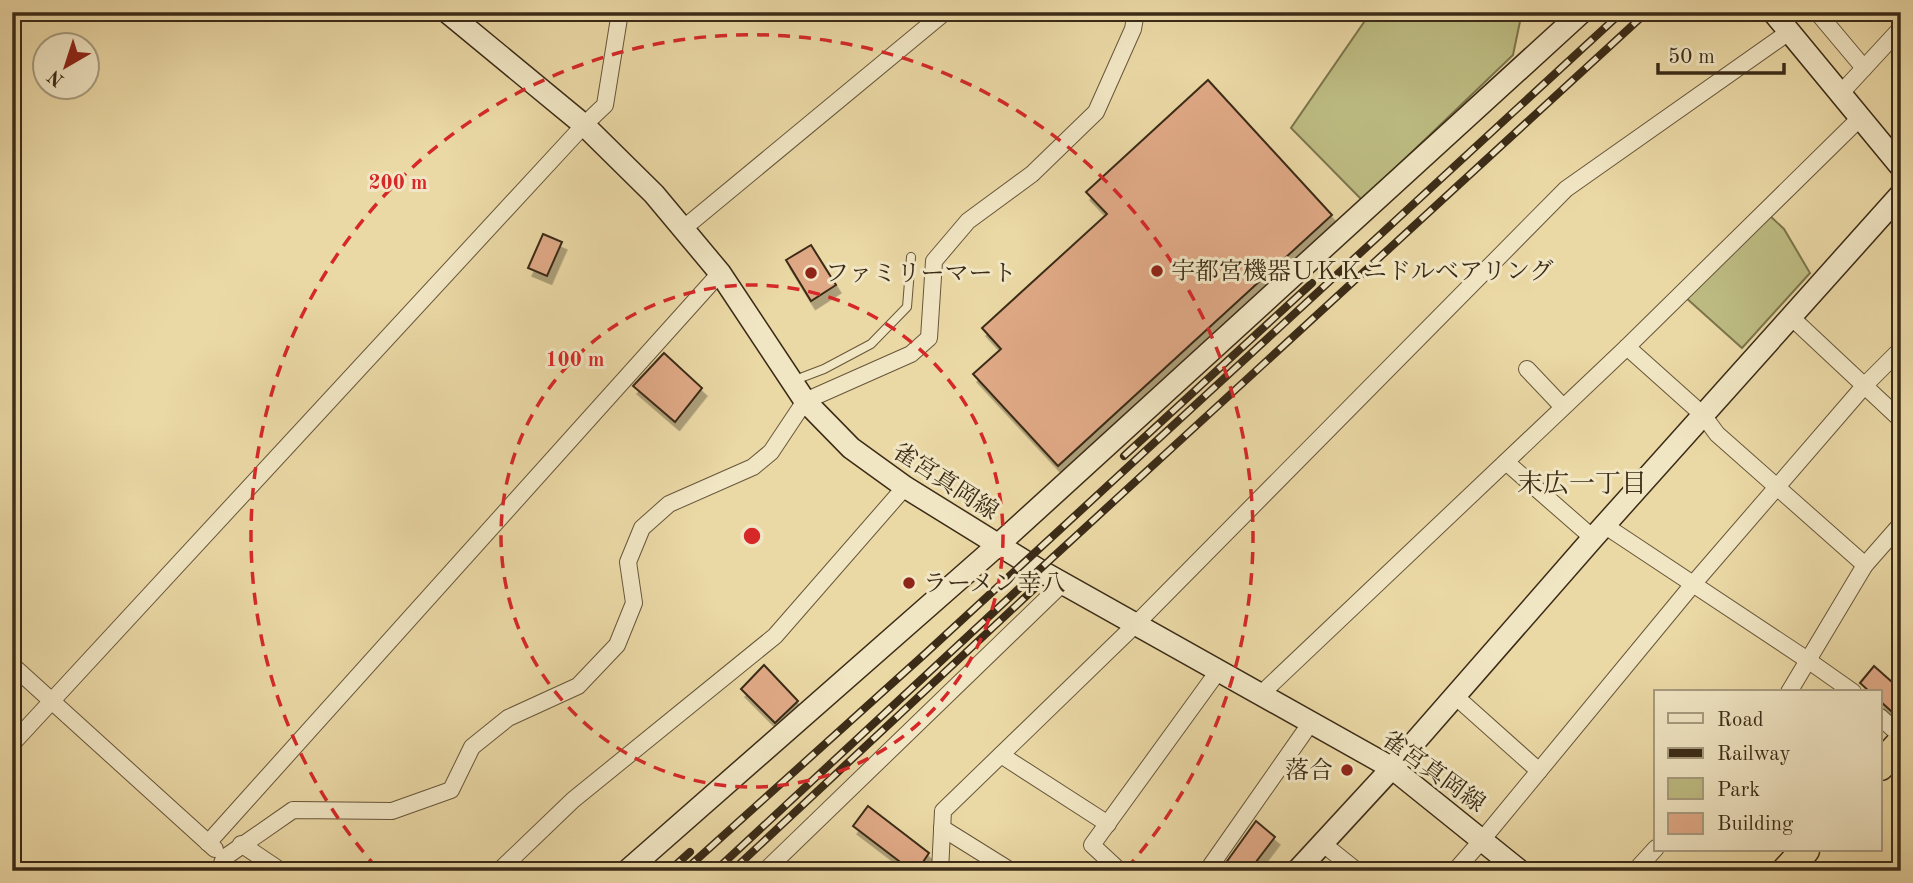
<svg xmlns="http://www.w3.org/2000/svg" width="1913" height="883" font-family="'Old Standard TT','Noto Serif JP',serif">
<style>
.green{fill:#bdbc82;stroke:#7c744c;stroke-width:2}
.building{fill:#e0a986;stroke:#3b2b17;stroke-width:2;filter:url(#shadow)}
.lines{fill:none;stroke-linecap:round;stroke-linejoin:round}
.lane-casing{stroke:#67563a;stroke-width:10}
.street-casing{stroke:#67563a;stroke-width:18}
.secondary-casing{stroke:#3b2b17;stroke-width:24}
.highway-casing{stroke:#3b2b17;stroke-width:31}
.lane{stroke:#f1e6c4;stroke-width:8}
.street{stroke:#f1e6c4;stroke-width:16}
.secondary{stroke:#f1e6c4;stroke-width:21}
.highway{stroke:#ead8a5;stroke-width:28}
.rail-casing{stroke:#3b2b17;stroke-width:8}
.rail{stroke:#f1e6c4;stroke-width:5;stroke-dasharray:16;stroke-linecap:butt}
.ring{fill:none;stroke:#d62828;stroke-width:3.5;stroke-dasharray:12 9}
.poi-dot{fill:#8f2418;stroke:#f1e6c4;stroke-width:2.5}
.labels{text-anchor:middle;stroke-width:6;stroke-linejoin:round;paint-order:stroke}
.poi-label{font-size:24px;fill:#3b2b17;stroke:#f1e6c4;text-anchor:start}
.street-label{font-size:24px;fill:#3b2b17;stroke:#f1e6c4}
.neighbourhood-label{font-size:26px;fill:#3b2b17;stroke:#f1e6c4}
.centre{fill:#d62828;stroke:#f1e6c4;stroke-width:3.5}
.ring-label{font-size:21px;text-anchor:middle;font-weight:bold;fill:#d62828;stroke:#f1e6c4;stroke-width:6;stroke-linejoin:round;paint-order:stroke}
</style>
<defs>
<filter id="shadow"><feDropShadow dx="4.5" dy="8" stdDeviation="0" flood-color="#0004"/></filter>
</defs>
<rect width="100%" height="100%" fill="#ead8a5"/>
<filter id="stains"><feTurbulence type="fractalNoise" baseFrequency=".00286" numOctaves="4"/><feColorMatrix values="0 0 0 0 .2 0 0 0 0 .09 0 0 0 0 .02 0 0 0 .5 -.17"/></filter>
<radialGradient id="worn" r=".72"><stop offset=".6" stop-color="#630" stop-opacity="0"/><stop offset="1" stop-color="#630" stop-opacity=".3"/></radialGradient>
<g class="green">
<polygon points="1371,12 1522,12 1513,55 1362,200 1291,128"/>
<polygon points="1768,214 1784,229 1810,273 1742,348 1685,297"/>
</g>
<g class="building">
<polygon points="1208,80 1332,215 1058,466 973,374 1001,349 982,328 1107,214 1086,192"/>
<polygon points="543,234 562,242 547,276 528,268"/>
<polygon points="811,245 836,285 811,301 786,260"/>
<polygon points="664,353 702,388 675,422 633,386"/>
<polygon points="764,665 798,701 775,723 741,689"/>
<polygon points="1874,666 1901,690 1901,720 1880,701 1880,692 1870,692 1860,683"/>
<polygon points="868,806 929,853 917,871 912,871 853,826"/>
<polygon points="1256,821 1275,837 1249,871 1220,871"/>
</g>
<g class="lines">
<g class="lane-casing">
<polyline id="lane" points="795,380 824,369 871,344 907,307 911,257"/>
</g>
<g class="street-casing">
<g id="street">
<polyline points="1817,12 1864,68"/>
<polyline points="1841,93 1901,28"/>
<polyline points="684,228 945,12"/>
<polyline points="1791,317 1901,420"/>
<polyline points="1627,347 1703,415 1717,434 1865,565"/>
<polyline points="1527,369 1563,407"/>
<polyline points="1506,462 1593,538"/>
<polyline points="1604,525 1809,661 1853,692"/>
<polyline points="12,665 215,849"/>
<polyline points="1789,692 1865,565 1901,524"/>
<polyline points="1261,694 1627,347 1861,117"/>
<polyline points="1455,696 1539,771"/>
<polyline points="1880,717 1901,736"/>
<polyline points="12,744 584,125 605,105 620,12"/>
<polyline points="1001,755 1108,824"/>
<polyline points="942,828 1011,871"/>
<polyline points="208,843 720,273"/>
<polyline points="1322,843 1357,871"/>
<polyline points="241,844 281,871"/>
<polyline points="219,871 224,858 293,810 392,811 451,790 472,747 508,718 578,686 617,645 634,603 628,562 642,528 669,504 753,467 771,452 805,401 911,354 929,338 934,261 968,221 1032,174 1096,112 1133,29 1136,12"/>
<polyline points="499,871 573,800 775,636 905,487"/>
<polyline points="765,871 1063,583"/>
<polyline points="940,871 943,811 1136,624 1566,189 1789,32"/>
<polyline points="1120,871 1092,845 1219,670"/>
<polyline points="1207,871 1312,721"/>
<polyline points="1455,871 1482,840 1694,583 1865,385 1901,349"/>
<polyline points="1635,871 1656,848"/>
</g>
</g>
<g class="secondary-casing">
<g id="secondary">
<polyline points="447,12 584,125 654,194 720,273 805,401 851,448 905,487 1039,570 1392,768 1520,871"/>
<polyline points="1773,12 1901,167"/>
<polyline points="627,871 998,545 1582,12"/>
<polyline points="1297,871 1392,768 1593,538 1901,194"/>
</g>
</g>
<g class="highway-casing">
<g id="highway">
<polyline points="1880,766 1901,743"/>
<polyline points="1786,871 1805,850"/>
</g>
</g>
<use href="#lane" class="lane"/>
<use href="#street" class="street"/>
<use href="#secondary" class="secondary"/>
<use href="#highway" class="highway"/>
<g class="rail-casing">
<g id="rail">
<polyline points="1124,456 1312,283"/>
<polyline points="669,871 690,852"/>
<polyline points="684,871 927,652 1622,12"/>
<polyline points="715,871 1039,570 1647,12"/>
<polyline points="732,871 1035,588"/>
</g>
</g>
<use href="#rail" class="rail"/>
</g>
<g class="ring">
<circle cx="752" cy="536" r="251"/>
<path d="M377 868A501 501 0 1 1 1127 868"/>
</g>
<g class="poi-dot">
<circle cx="1157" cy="271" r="7"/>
<circle cx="811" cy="273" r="7"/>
<circle cx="909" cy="583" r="7"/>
<circle cx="1347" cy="770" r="7"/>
</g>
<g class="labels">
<g class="poi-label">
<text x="1171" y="279">宇都宮機器ＵＫＫニドルベアリング</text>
<text x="825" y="281">ファミリーマート</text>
<text x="923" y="591">ラーメン幸八</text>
<text x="1333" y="778" text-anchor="end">落合</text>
</g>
<g class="street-label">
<text transform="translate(946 481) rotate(33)" y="8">雀宮真岡線</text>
<text transform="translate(1434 771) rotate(36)" y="8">雀宮真岡線</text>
</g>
<g class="neighbourhood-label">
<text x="1582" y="492">末広一丁目</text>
</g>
</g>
<circle cx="752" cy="536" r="10" class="centre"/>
<g class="ring-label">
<text x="398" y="189">200 m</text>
<text x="575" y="366">100 m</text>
</g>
<rect width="1913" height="883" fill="none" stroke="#ead8a5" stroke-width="42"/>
<rect x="14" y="14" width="1885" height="855" fill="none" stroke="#3b2b17" stroke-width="3.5"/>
<rect x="21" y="21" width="1871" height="841" fill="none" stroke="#3b2b17" stroke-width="2"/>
<rect x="1654" y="690" width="228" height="161" fill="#f1e6c4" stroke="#a89b7f" stroke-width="2"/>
<rect x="1668" y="713" width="35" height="10" fill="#f1e6c4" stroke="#a89b7f" stroke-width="2"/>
<text x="1717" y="726" font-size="21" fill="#3b2b17">Road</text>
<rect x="1668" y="748" width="35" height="10" fill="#3b2b17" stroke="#a89b7f" stroke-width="2"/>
<text x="1717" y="760" font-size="21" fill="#3b2b17">Railway</text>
<rect x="1668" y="778" width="35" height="21" fill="#bdbc82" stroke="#a89b7f" stroke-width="2"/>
<text x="1717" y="796" font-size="21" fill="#3b2b17">Park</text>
<rect x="1668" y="813" width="35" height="21" fill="#e0a986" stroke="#a89b7f" stroke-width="2"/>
<text x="1717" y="830" font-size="21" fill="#3b2b17">Building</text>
<g transform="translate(66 66) rotate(219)"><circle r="33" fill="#f1e6c4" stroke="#a89b7f" stroke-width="2"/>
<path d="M0-5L12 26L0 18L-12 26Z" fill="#8f2418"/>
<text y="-10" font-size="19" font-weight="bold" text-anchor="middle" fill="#3b2b17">N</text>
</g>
<path d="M1658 63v10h126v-10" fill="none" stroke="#3b2b17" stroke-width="3.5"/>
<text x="1668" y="63" font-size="21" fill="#3b2b17" stroke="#f1e6c4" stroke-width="5" paint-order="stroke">50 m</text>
<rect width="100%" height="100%" filter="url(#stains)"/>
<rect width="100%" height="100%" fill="url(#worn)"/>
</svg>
